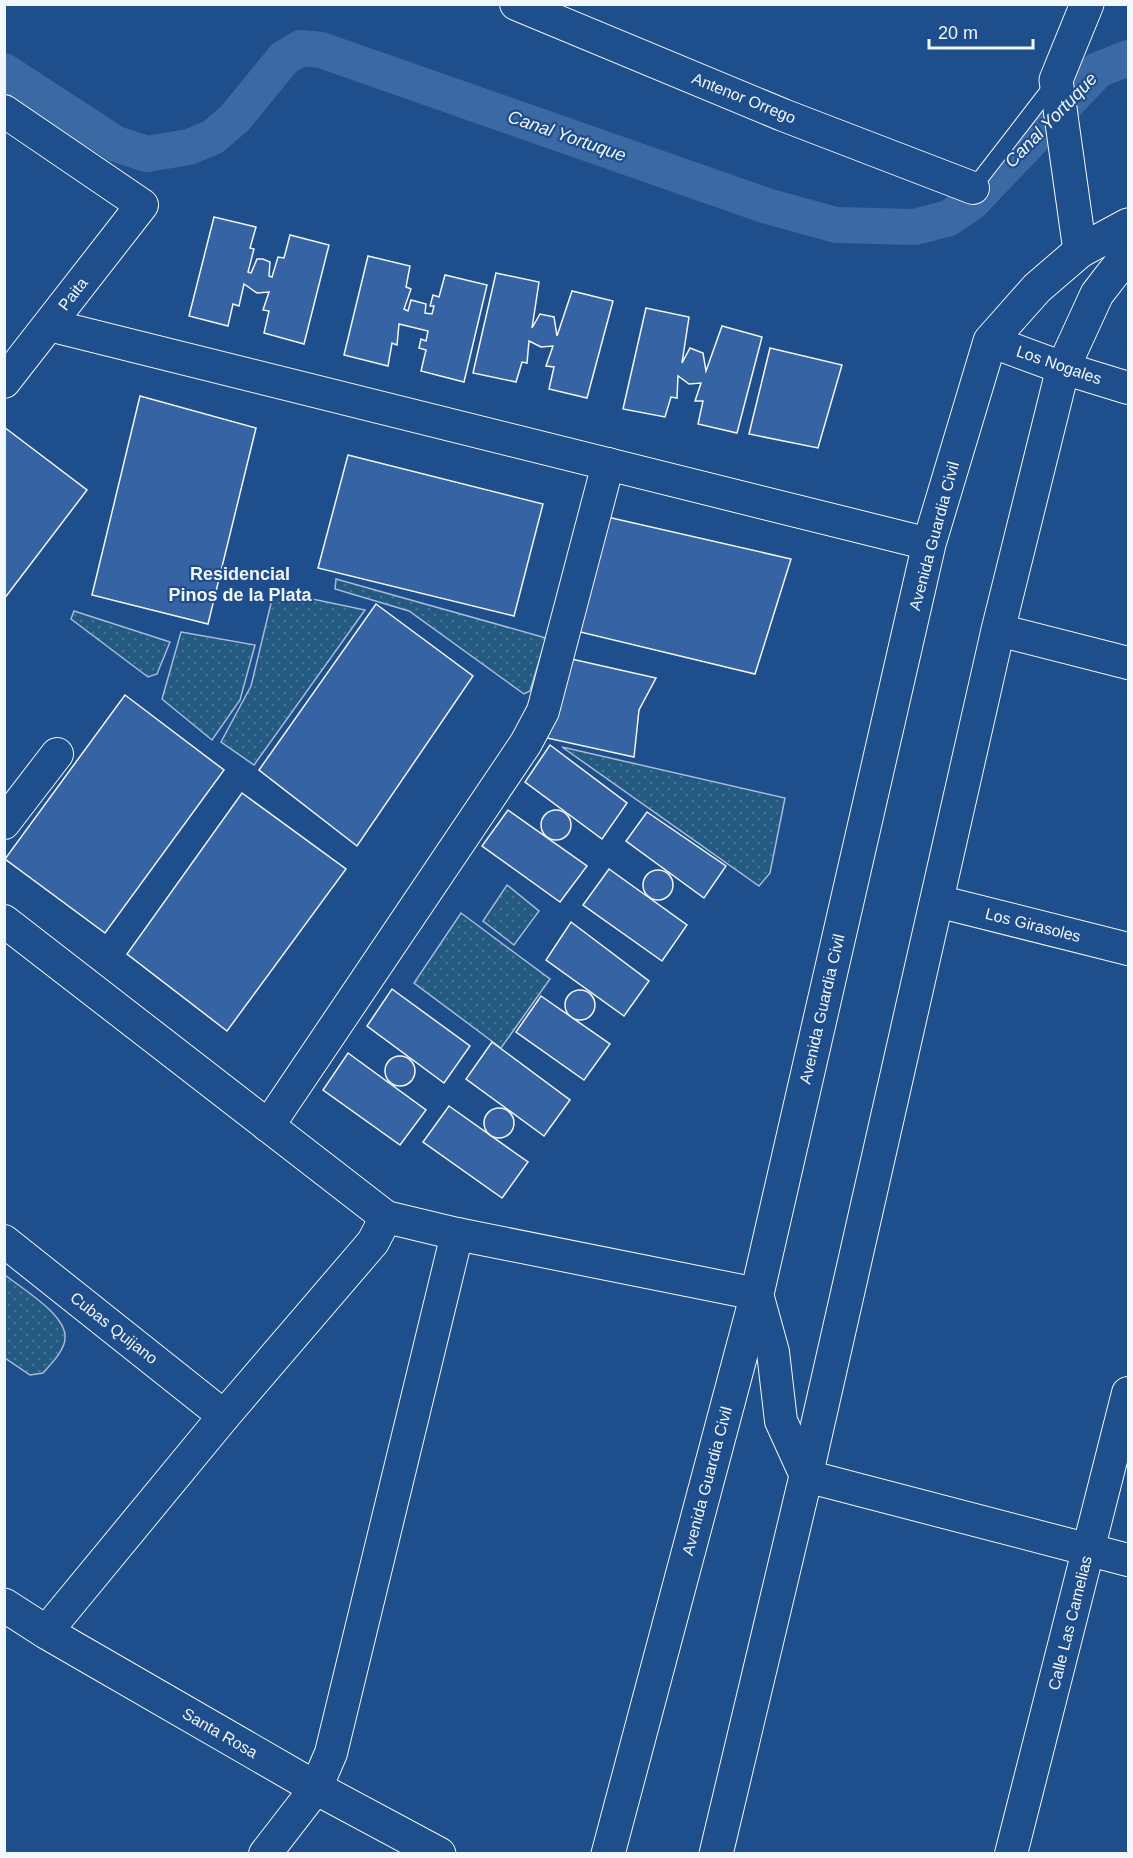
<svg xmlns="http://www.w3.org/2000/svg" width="1133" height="1858" font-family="Helvetica,sans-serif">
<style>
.grass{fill:url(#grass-dots);stroke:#a8bbd7;stroke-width:1.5}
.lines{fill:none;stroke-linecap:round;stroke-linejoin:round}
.canal{stroke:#3b69a3;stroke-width:36}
.building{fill:#3563a3;stroke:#f2f6ff;stroke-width:1.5}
.service-casing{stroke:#f2f6ff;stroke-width:17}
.minor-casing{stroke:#f2f6ff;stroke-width:34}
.tertiary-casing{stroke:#f2f6ff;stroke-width:35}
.secondary-casing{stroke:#f2f6ff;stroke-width:35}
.service{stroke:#1f4e8c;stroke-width:15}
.minor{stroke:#1f4e8c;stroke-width:32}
.tertiary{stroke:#1f4e8c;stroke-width:33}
.secondary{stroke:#1f4e8c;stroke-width:33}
.labels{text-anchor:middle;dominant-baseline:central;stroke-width:4.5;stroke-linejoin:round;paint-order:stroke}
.street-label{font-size:16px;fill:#f2f6ff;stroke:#1f4e8c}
.water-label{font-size:18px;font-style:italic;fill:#f2f6ff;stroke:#1f4e8c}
.neighbourhood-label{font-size:18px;font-weight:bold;fill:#f2f6ff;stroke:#1f4e8c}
</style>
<defs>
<pattern id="grass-dots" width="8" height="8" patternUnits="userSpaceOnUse" patternTransform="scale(1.5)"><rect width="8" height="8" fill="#245a82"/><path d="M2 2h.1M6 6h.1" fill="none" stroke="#447295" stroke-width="1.8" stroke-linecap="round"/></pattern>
</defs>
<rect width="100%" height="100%" fill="#1f4e8c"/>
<g class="grass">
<path d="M336 579 546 638 530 691 524 694 409 611 335 589Z"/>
<path d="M274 591 365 610 254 765 221 742 251 686Z"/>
<path d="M74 611 170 642 157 674 148 677 71 619Z"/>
<path d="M181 632 255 645 240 700 212 740 162 699Z"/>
<path d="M562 747 785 798 770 873 759 886Z"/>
<path d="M507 885 539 911 514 945 483 921Z"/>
<path d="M461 913 550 979 501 1048 414 983Z"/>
<path d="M5 1275C21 1288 67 1315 65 1338 65 1350 51 1364 43 1373L30 1375 5 1358Z"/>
</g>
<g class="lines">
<path class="canal" d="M4 71 116 144 147 154 189 147 213 137 235 118 284 58 301 48 321 50 767 206 836 225 915 227 949 218 971 203 1098 70 1128 58"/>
</g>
<g class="building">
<path d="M214 217 256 227 250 248 254 249 248 272 251 273 257 259H263L270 262 269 276 272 277 278 257 284 258 290 235 329 245 304 344 264 333 269 311 263 310 269 292 257 293 244 284 239 306 233 304 228 326 189 316Z"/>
<path d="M368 256 410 266 406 287 411 289 404 309 408 311 411 300 426 304 425 313 432 314 434 306H430L433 295 439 297 445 275 487 285 464 382 421 371 426 350 419 348 421 339 426 341 428 331 399 324 397 345 392 343 388 366 344 355Z"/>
<path d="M496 273 539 282 532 328 540 314 554 317 557 336 572 291 613 301 587 398 549 389 554 367 546 366 553 346 541 347 529 341 527 363 522 362 516 382 473 373Z"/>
<path d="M646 308 689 317 682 363 690 348 703 353 706 371 722 326 762 337 737 433 698 424 703 401H695L701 383 689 384 678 376 677 398 671 397 665 417 623 409Z"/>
<path d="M770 348 842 365 818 448 749 434Z"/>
<path d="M140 396 256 428 208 624 92 595Z"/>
<path d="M4 427 87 490 4 599Z"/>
<path d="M348 455 543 504 514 616 318 568Z"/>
<path d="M603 516 791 559 755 674 572 630Z"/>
<path d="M376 604 473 676 357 846 259 770Z"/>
<path d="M567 658 656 678 639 710 634 757 547 738Z"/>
<path d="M125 695 224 770 105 933 5 859Z"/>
<path d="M550 745 627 803 602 839 525 782Z"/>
<path d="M242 793 346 869 227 1031 127 954Z"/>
<circle cx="556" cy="825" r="15"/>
<path d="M508 810 587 866 560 902 482 846Z"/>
<path d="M647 812 726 866 704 898 626 841Z"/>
<path d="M609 869 687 925 662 961 583 905Z"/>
<circle cx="658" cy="885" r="15"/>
<path d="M571 922 649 981 624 1016 546 960Z"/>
<path d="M392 989 470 1046 444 1083 367 1026Z"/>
<circle cx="580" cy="1005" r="15"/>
<path d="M541 996 610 1044 584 1080 516 1032Z"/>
<path d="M492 1042 570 1100 544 1136 466 1079Z"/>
<path d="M348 1053 426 1110 400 1145 323 1090Z"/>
<circle cx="400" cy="1071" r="15"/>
<path d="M449 1106 528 1162 502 1198 423 1142Z"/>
<circle cx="499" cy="1123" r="15"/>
</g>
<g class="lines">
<defs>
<path id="service" d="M973 188 1054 83"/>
<g id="minor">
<path d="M516 4 783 115 973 188"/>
<path d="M4 111 142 205 4 382"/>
<path d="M49 325 929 544"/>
<path d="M990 341 1063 368 1128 388"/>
<path d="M998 630 1128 663"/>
<path d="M4 823 57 754"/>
<path d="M937 901 1128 949"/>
<path d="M4 921 386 1217 457 1234 757 1294 773 1352 781 1421 806 1476 1128 1560"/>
<path d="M268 1126 526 743 543 711 608 464"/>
<path d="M4 1241 224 1416"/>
<path d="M46 1632 224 1416 373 1242 386 1217"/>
<path d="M265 1854 316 1788 331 1753 457 1234"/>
<path d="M1011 1854 1128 1393"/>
</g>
<g id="tertiary">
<path d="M1080 251 1056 80 1087 4"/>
<path d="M4 1605 46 1632 316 1788 439 1854"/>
</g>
<g id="secondary">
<path d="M608 1854 757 1294 929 544 990 341 1037 288 1080 251 1128 225"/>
<path d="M716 1854 806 1476 998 630 1063 368 1097 294 1128 254"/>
</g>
</defs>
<use href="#service" class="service-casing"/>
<use href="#minor" class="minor-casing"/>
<use href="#tertiary" class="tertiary-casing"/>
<use href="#secondary" class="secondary-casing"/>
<use href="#service" class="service"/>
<use href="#minor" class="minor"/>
<use href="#tertiary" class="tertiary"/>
<use href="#secondary" class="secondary"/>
</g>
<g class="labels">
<g class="street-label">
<text transform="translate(744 98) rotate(22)">Antenor Orrego</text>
<text transform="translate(73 294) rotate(-52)">Paita</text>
<text transform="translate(1059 365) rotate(19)">Los Nogales</text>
<text transform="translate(934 536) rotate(-75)">Avenida Guardia Civil</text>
<text transform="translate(1033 925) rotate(14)">Los Girasoles</text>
<text transform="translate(822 1009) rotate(-77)">Avenida Guardia Civil</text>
<text transform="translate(114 1328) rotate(38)">Cubas Quijano</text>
<text transform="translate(707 1481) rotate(-75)">Avenida Guardia Civil</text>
<text transform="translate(1070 1623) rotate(-76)">Calle Las Camelias</text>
<text transform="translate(220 1733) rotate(30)">Santa Rosa</text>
</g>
<g class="water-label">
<text transform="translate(1051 120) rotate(-46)">Canal Yortuque</text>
<text transform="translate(567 136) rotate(19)">Canal Yortuque</text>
</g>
<g class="neighbourhood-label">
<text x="240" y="574">Residencial<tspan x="240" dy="21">Pinos de la Plata</tspan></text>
</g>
</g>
<rect width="1133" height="1858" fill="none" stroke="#f2f6ff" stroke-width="12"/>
<path d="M929 39v9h104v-9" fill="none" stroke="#f2f6ff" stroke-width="3"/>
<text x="938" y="39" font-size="18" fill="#f2f6ff" stroke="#1f4e8c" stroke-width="4.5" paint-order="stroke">20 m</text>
</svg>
